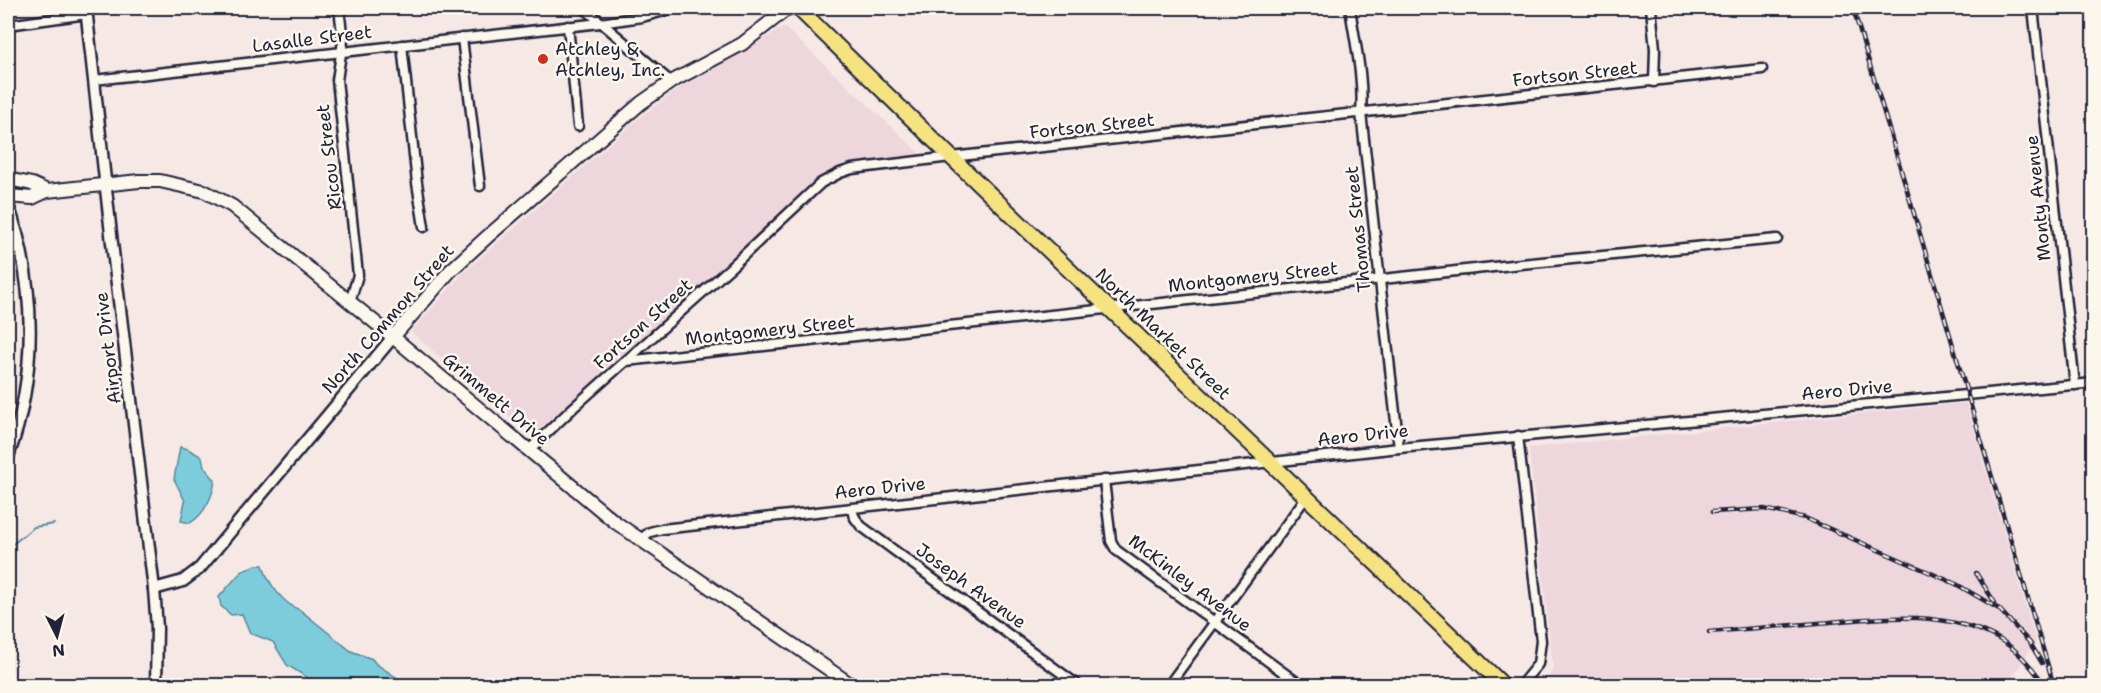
<svg xmlns="http://www.w3.org/2000/svg" width="2101" height="693" font-family="'Shantell Sans',sans-serif">
<style>
.built{fill:#eed6dd}
.water{fill:#7dccdb;stroke:#59889b;stroke-width:1.5}
.lines{fill:none;stroke-linecap:round;stroke-linejoin:round}
.stream{stroke:#59889b;stroke-width:2}
.minor-casing{stroke:#22223b;stroke-width:13}
.tertiary-casing{stroke:#22223b;stroke-width:15}
.secondary-casing{stroke:#22223b;stroke-width:16}
.primary-casing{stroke:#22223b;stroke-width:18}
.minor{stroke:#fbf7ec;stroke-width:8}
.tertiary{stroke:#fbf7ec;stroke-width:10}
.secondary{stroke:#fbf7ec;stroke-width:12}
.primary{stroke:#f5e382;stroke-width:14}
.rail-casing{stroke:#22223b;stroke-width:4.5}
.rail{stroke:#fbf7ec;stroke-width:2;stroke-dasharray:7;stroke-linecap:butt}
.poi-dot{fill:#c8321e;stroke:#fbf7ec;stroke-width:2}
.labels{text-anchor:middle;dominant-baseline:central;stroke-width:5;stroke-linejoin:round;paint-order:stroke}
.street-label{font-size:18px;fill:#22223b;stroke:#fbf7ec}
.poi-label{font-size:18px;fill:#22223b;stroke:#fbf7ec;text-anchor:start}
</style>
<rect width="100%" height="100%" fill="#f5e8e5"/>
<filter id="ink" filterUnits="userSpaceOnUse"><feTurbulence type="fractalNoise" baseFrequency=".0167" numOctaves="2"/><feDisplacementMap in="SourceGraphic" scale="12" xChannelSelector="R" yChannelSelector="G"/><feConvolveMatrix kernelMatrix="1 2 1 2 8 2 1 2 1" color-interpolation-filters="sRGB"/></filter>
<g filter="url(#ink)">
<g class="built">
<path d="M784 27 924 157 847 168 817 180 770 226 532 436 411 332 463 273 644 114 681 87Z"/>
<path d="M1966 403 2036 641 2012 677 1884 682V686L1546 685 1553 668 1529 448Z"/>
</g>
<g class="water">
<path d="M180 447 188 449 202 457 204 467 215 480C213 496 205 514 190 523L181 521 185 501 174 479Z"/>
<path d="M256 565H263C267 582 283 604 300 610L351 651 372 659 376 664 408 685H319L287 665 273 642 250 633 242 614 231 615 221 606 219 597 241 572Z"/>
</g>
<g class="lines">
<path class="stream" d="M8 548 34 527 54 524"/>
<defs>
<g id="minor">
<path d="M339 8 343 41 337 80 358 275 350 302"/>
<path d="M584 8 671 82"/>
<path d="M1350 8C1355 43 1364 78 1361 113L1399 448"/>
<path d="M1651 8 1655 49 1654 82"/>
<path d="M2033 8 2075 385"/>
<path d="M8 25 87 14"/>
<path d="M568 26 578 126"/>
<path d="M462 38 480 186"/>
<path d="M402 45 417 183 424 227"/>
<path d="M94 80 600 23 642 17 675 8"/>
<path d="M626 361 1521 264 1777 239"/>
<path d="M1518 436 1541 641 1538 664 1520 686"/>
<path d="M529 450 574 407 730 268 821 183 840 173 852 169 951 157 1762 69"/>
<path d="M1104 480 1111 541 1116 550 1302 686"/>
<path d="M851 508 855 518 861 526 1079 686"/>
<path d="M639 540 650 532 662 529 1399 448 2094 383"/>
<path d="M1168 686 1307 496"/>
</g>
<g id="tertiary">
<path d="M86 8 112 243 154 589 157 628 156 686"/>
<path d="M8 205C37 286 37 376 8 457"/>
<path d="M154 589 183 581 200 568 393 337"/>
</g>
<g id="secondary">
<path d="M8 179 32 184 47 191"/>
<path d="M8 196 32 198 47 191 139 181H160L204 191 232 206 393 337 615 522 853 686"/>
<path d="M393 337 450 271 487 237 641 103 671 82 742 44 788 8"/>
</g>
<path id="primary" d="M798 8 951 157 1504 686"/>
</defs>
<use href="#minor" class="minor-casing"/>
<use href="#tertiary" class="tertiary-casing"/>
<use href="#secondary" class="secondary-casing"/>
<use href="#primary" class="primary-casing"/>
<use href="#minor" class="minor"/>
<use href="#tertiary" class="tertiary"/>
<use href="#secondary" class="secondary"/>
<use href="#primary" class="primary"/>
<defs>
<g id="rail">
<path d="M1853 8 2054 686"/>
<path d="M1712 512 1764 509 1805 518 1956 584 1999 609 2030 643 2042 663"/>
<path d="M1976 573 1995 603"/>
<path d="M1709 632C1745 629 1782 626 1818 623 1877 618 1943 609 1997 638 2018 649 2032 668 2046 686"/>
</g>
</defs>
<use href="#rail" class="rail-casing"/>
<use href="#rail" class="rail"/>
</g>
</g>
<circle class="poi-dot" cx="543" cy="59" r="6"/>
<g class="labels">
<g class="street-label">
<text transform="translate(312 39) rotate(-7)">Lasalle Street</text>
<text transform="translate(1575 74) rotate(-6)">Fortson Street</text>
<text transform="translate(1092 126) rotate(-6)">Fortson Street</text>
<text transform="translate(329 157) rotate(-97)">Ricou Street</text>
<text transform="translate(2038 198) rotate(-96)">Monty Avenue</text>
<text transform="translate(1358 229) rotate(-96)">Thomas Street</text>
<text transform="translate(1253 277) rotate(-6)">Montgomery Street</text>
<text transform="translate(388 319) rotate(-49)">North Common Street</text>
<text transform="translate(643 324) rotate(-42)">Fortson Street</text>
<text transform="translate(770 330) rotate(-6)">Montgomery Street</text>
<text transform="translate(1163 334) rotate(44)">North Market Street</text>
<text transform="translate(108 348) rotate(-97)">Airport Drive</text>
<text transform="translate(1847 390) rotate(-5)">Aero Drive</text>
<text transform="translate(496 399) rotate(40)">Grimmett Drive</text>
<text transform="translate(1363 435) rotate(-6)">Aero Drive</text>
<text transform="translate(880 488) rotate(-6)">Aero Drive</text>
<text transform="translate(1190 583) rotate(37)">McKinley Avenue</text>
<text transform="translate(971 586) rotate(36)">Joseph Avenue</text>
</g>
<g class="poi-label">
<text x="555" y="49">Atchley &amp;<tspan x="555" dy="21">Atchley, Inc.</tspan></text>
</g>
</g>
<rect width="2101" height="693" fill="none" stroke="#fbf7ec" stroke-width="30"/>
<rect x="15" y="15" width="2071" height="663" fill="none" stroke="#22223b" stroke-width="2" filter="url(#ink)"/>
<g transform="translate(57 636) rotate(174)" stroke="#fbf7ec" stroke-width="4.5" paint-order="stroke">
<path d="M0-4.5L10 22L0 15L-10 22Z" fill="#22223b"/>
<text y="-9" font-size="16" font-weight="bold" text-anchor="middle" fill="#22223b">N</text>
</g>
</svg>
